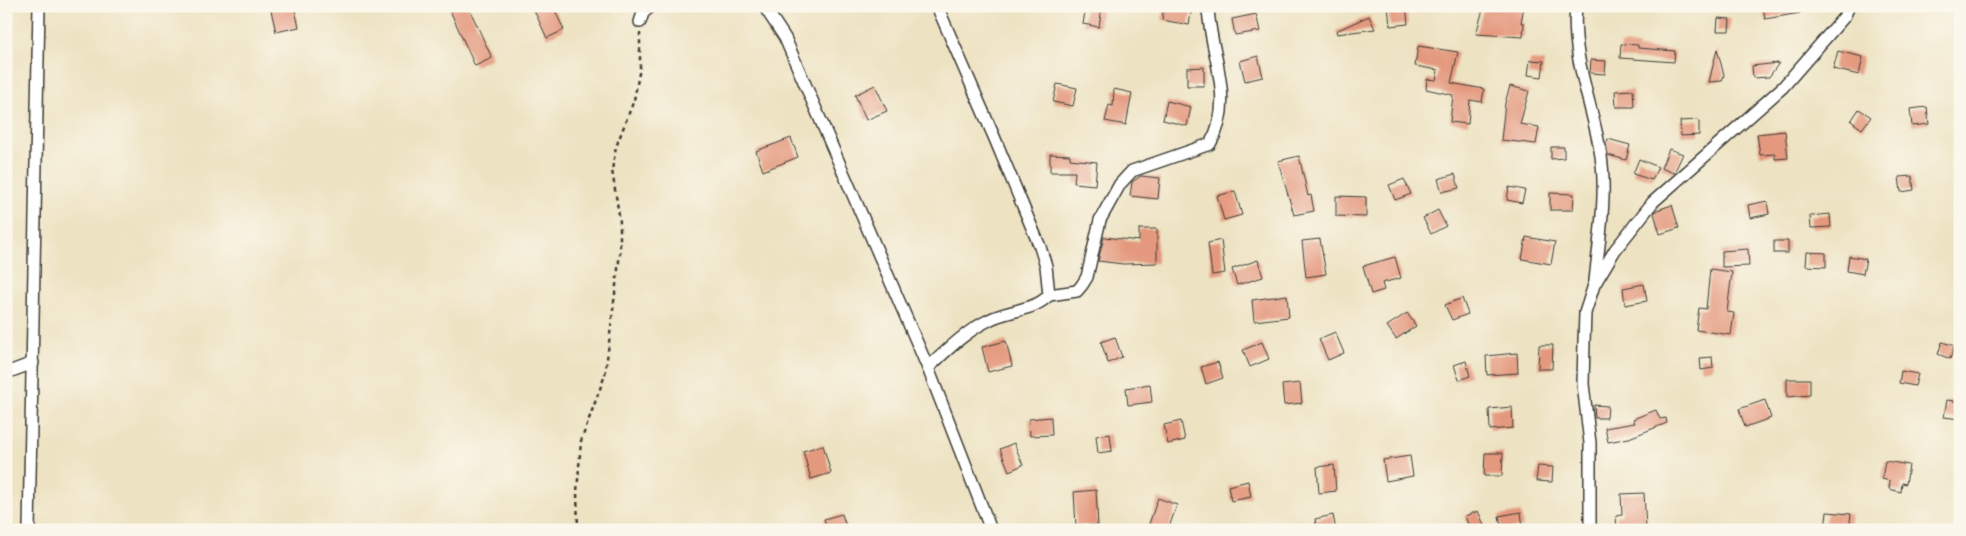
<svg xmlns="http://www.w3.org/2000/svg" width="1966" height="536" font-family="'Playpen Sans',sans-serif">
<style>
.building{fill:#e4997e}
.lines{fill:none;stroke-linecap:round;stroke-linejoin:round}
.street-casing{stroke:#3b3a35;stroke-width:14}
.path{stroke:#3b3a35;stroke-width:2.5;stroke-dasharray:4 4;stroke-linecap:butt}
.street{stroke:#fff;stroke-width:11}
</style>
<rect width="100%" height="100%" fill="#fbf7ec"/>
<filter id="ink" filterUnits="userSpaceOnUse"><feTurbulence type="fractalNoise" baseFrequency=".02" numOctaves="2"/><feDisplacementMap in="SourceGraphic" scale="10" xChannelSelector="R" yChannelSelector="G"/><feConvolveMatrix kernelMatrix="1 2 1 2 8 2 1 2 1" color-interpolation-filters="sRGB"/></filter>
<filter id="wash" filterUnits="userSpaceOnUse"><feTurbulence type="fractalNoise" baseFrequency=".0096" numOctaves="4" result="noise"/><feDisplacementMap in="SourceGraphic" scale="20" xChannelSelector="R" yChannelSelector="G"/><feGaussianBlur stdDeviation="1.12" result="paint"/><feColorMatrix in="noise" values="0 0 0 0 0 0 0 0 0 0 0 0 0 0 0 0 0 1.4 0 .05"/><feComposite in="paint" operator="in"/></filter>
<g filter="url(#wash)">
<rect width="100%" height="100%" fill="#ede2c1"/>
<g id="blocks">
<g class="building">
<path d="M270 6H294L299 27 276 32Z"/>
<path d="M448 6H468L492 58 475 66Z"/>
<path d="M532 6H553L564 30 547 38Z"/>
<path d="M1086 6H1102L1099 27 1083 24Z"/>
<path d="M1164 6H1192L1189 25 1162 20Z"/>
<path d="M1388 6H1406L1408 24 1390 26Z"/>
<path d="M1484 6H1524L1521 23H1524L1523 37 1476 34Z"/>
<path d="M1763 6H1800V13L1765 19Z"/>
<path d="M1256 14 1260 31 1235 35 1232 19Z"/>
<path d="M1369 16 1375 29 1337 34 1336 31Z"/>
<path d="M1718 18 1730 19 1729 31H1717Z"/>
<path d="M1621 44 1638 45V48L1675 51 1674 62 1620 58Z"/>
<path d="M1418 46 1458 52 1451 83 1484 89 1482 102 1470 100 1468 124 1450 122 1453 95 1426 89 1427 79 1436 80 1438 70 1415 66Z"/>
<path d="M1717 49 1724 75 1722 81 1709 82Z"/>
<path d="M1838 51 1863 57 1859 75 1833 69Z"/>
<path d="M1258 56 1263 77 1245 81 1240 61Z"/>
<path d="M1530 60 1544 61 1542 77 1528 75Z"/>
<path d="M1591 60 1606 61 1605 74 1590 73Z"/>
<path d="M1779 63 1769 77 1753 78 1752 66Z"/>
<path d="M1204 67V86H1187V68Z"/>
<path d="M1057 84 1077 88 1073 106 1053 102Z"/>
<path d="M875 85 887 111 866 120 855 95Z"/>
<path d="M1510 86 1529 91 1520 124 1539 127 1536 144 1501 140 1505 103Z"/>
<path d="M1114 89 1132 93 1126 125 1105 121 1109 105 1113 106Z"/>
<path d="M1633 90 1634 107H1616L1615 91Z"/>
<path d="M1167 101 1191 107 1187 126 1163 120Z"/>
<path d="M1927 107 1929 124 1912 126 1910 109Z"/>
<path d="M1859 109 1871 117 1862 129 1851 121Z"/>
<path d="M1699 120V135L1681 136 1680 121Z"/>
<path d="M1785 131 1788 158 1775 159V154L1760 155 1757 134Z"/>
<path d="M791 138 798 157 763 171 756 151Z"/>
<path d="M1608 139 1630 145 1626 160 1608 155 1606 144Z"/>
<path d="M1551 147H1564V158L1551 159Z"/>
<path d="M1669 149 1683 154 1674 173 1661 168Z"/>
<path d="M1050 154 1070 155V159L1097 162 1095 185 1074 183 1075 172H1050Z"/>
<path d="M1299 156 1308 196 1311 195 1314 211 1294 215 1278 161Z"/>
<path d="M1639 159 1658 167 1652 180 1633 174Z"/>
<path d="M1455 174 1459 188 1442 192 1438 179Z"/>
<path d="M1141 176 1160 178 1158 199 1130 196 1132 182Z"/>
<path d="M1912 176 1914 190 1901 192 1899 177Z"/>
<path d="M1404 179 1411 194 1395 200 1389 185Z"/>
<path d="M1509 187 1525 190 1522 203 1507 200Z"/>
<path d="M1235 191 1242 215 1224 220 1217 196Z"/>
<path d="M1550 193 1574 194 1573 210H1550Z"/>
<path d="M1336 196 1366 197V217L1336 216Z"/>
<path d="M1767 201 1769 214 1750 218 1748 205Z"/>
<path d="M1672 205 1679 228 1660 234 1654 213 1657 210Z"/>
<path d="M1438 210 1446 226 1431 234 1423 218Z"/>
<path d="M1830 214 1831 227 1811 228 1810 216Z"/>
<path d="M1139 229H1157V263L1123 264 1098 261 1104 237 1139 241Z"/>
<path d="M1526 237 1555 242 1551 264 1522 259Z"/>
<path d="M1320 239 1326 274 1306 277 1302 241Z"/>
<path d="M1221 240 1225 273 1212 275 1208 243Z"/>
<rect x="1774" y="241" width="14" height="12"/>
<path d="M1748 249 1749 266 1722 267V251Z"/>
<path d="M1807 252 1826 253V267L1806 266Z"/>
<path d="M1849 256 1866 259 1863 274 1847 271Z"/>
<path d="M1395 257 1401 278 1382 283 1384 290 1371 294 1363 266Z"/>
<path d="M1258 260 1263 277 1237 285 1232 269Z"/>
<path d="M1710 269 1732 272 1727 312 1734 313 1731 335 1696 330 1699 308 1706 309Z"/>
<path d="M1644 284 1647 301 1625 305 1623 288Z"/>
<path d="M1287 295 1289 317 1254 321 1252 300Z"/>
<path d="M1462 298 1468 314 1452 320 1445 305Z"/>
<path d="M1407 313 1416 326 1396 339 1387 326Z"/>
<path d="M1335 332 1344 353 1328 360 1319 339Z"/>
<path d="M1115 337 1122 357 1108 363 1101 342Z"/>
<path d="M1006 341 1012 366 988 372 982 347Z"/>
<path d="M1262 342 1269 359 1250 367 1243 350Z"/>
<path d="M1942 342 1955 346 1950 359 1938 354Z"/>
<path d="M1539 345H1553L1552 369H1538Z"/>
<path d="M1517 353 1518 373 1487 375 1486 356Z"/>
<path d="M1712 357 1713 368 1701 370 1700 358Z"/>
<path d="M1466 361 1470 376 1459 380 1454 365Z"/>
<path d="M1218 362 1223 378 1206 384 1201 367Z"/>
<path d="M1901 371 1918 374 1915 386 1899 383Z"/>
<path d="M1787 379H1810V395L1787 397Z"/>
<path d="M1300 383 1302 403 1284 405 1282 385Z"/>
<path d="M1150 384 1152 402 1128 405 1126 388Z"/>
<path d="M1765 400 1771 418 1745 427 1739 409Z"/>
<path d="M1947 400 1960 402V419L1944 417Z"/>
<path d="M1594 405 1608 406 1607 418H1595Z"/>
<path d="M1512 407 1513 428 1490 430 1489 409Z"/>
<path d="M1656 410 1660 419 1666 418 1667 423 1629 438 1608 442 1605 428 1635 423 1633 419Z"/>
<path d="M1051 417 1052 435 1030 436 1029 419Z"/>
<path d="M1181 421 1185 440 1168 444 1164 425Z"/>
<path d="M1110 434 1112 451 1098 453 1096 436Z"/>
<path d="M1014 443 1023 465 1009 471 1000 449Z"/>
<path d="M823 445 831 473 811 479 803 451Z"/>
<path d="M1485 453H1503L1502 476H1484Z"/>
<path d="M1410 456 1413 476 1386 481 1383 460Z"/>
<path d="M1885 461 1909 465 1906 484 1902 483 1901 492 1889 489 1890 481 1882 479Z"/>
<path d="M1334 465 1336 491 1319 493 1317 467Z"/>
<path d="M1538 466 1553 467 1552 482 1536 481Z"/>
<path d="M1248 481 1251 497 1231 501 1228 486Z"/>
<path d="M1096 490 1098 525 1076 526 1074 492Z"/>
<path d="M1644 493 1646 528 1617 529 1616 516 1622 515 1621 494Z"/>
<path d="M1158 498 1177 505 1168 530H1147Z"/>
<path d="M1478 511 1484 525 1470 530 1465 516Z"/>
<path d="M1521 512 1523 527 1502 530 1499 516Z"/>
<path d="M1827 512 1851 514 1849 530H1825Z"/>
<path d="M842 514 847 530H827L824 519Z"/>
<path d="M1333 515 1336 530H1317L1315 519Z"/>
</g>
</g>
</g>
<g filter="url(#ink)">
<use href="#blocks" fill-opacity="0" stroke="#3b3a35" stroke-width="1"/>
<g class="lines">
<defs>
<g id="street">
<path d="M764 6 785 38 928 368 991 530"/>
<path d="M1576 6C1571 58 1593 105 1601 156 1607 197 1599 240 1595 281"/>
<path d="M640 22 643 13 651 6"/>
<path d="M1049 295 1077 291 1082 285 1087 277 1100 220 1120 184 1132 171 1210 144C1237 99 1209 53 1208 6"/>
<path d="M928 368C946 351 966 331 989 320 1007 310 1035 311 1049 295L1046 266 1040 247 995 139 937 6"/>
<path d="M6 373 33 363"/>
<path d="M29 530 39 6"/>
<path d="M1590 530V443L1583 384 1584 342 1585 313 1594 285 1615 250 1653 202 1783 87 1844 17 1849 6"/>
</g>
</defs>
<use href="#street" class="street-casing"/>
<path class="path" d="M578 530 577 492 581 441 605 375 620 253V222L612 170 616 147 634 100 640 68V33"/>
<use href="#street" class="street"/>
</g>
</g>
<rect width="1966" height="536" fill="none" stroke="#fbf7ec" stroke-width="25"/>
</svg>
